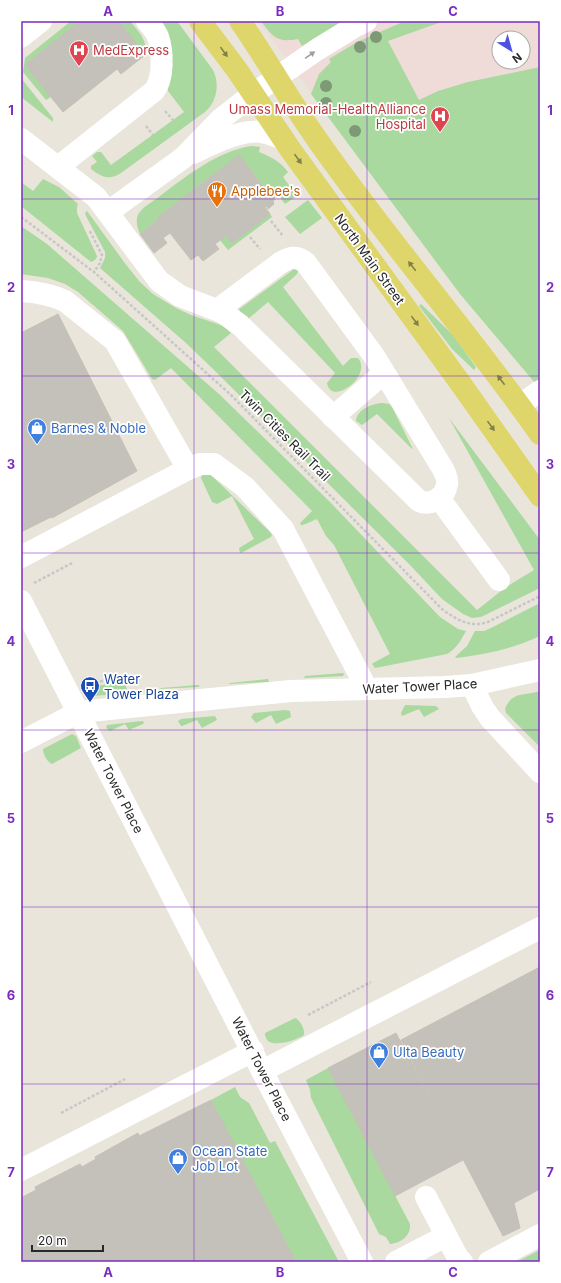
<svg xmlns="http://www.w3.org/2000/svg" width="561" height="1283" font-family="Inter,sans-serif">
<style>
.medical{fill:#efdcd9;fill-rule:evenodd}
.green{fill:#a9d99e}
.building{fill:#c4c1bb;stroke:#c3c1b5}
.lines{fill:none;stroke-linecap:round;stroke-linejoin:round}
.path{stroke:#c7c7c7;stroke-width:2.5;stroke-dasharray:3 2;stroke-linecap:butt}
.minor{stroke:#fff;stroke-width:22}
.major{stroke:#ded66a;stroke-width:22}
.tree{fill:#7d9975}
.oneway{fill:#837f49}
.oneway2{fill:#9e9e9e}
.grid{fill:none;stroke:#7b2cbf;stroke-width:1;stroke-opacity:0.55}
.labels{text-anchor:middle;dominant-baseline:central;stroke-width:3.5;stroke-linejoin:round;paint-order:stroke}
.health-label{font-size:13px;fill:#be3a42;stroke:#fff;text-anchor:start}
.food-label{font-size:13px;fill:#c56008;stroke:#fff;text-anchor:start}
.street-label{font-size:13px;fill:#282828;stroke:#fff}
.shop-label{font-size:13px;fill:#366cbe;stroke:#fff;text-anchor:start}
.transit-label{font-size:13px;fill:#164399;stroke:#fff;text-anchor:start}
.neatline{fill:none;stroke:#7b2cbf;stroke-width:1.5}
.grid-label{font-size:13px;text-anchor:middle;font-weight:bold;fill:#7b2cbf}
</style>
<rect width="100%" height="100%" fill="#e9e5db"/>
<path class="medical" d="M258 21H540V172L440 267ZM499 38H523V62H499Z"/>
<g class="green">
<path d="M71 21H80L25 65 51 97 46 100 23 72 25 58Z"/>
<path d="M119 21H130C139 32 148 40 145 55Z"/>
<path d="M160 21H177L213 70C220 84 217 102 205 112L121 173C109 181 102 177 91 169V166L97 162 92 156 97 152H101L111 165 184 112 168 91Z"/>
<path d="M261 21H343L302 46 298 39C277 43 273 37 261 21Z"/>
<path d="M405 21H444L388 41 419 100 438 91 468 82 540 67V378L535 383 460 294 311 94 319 74 331 62 329 59 357 42Z"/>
<path d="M21 78 53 118V122L21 97Z"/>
<path d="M251 146 260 147 259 152C271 157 280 161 288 172L283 177 297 196 285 204 274 189 268 193 239 155 158 217 159 219 140 234C137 227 135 220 139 213 144 206 154 201 160 196 188 175 216 152 251 146Z"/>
<path d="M43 179 59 187 78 204 77 207V213L97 256C97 259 94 261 91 262L21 206V182L33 191Z"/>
<path d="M308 200 322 218 300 234 285 217Z"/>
<path d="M87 211 127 266 140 282 153 294 176 308 191 315 224 326 231 333 214 347 477 610 506 587 534 570 449 418 540 540V588L481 617 472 618 463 614 442 599 409 564 212 368 186 343 100 268 105 258V252L86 216 85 213Z"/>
<path d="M270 214 272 217 228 250 220 240 226 236 232 243Z"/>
<path d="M21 226 47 244 219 394 330 502 440 617 458 629 466 631C461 640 457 648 447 654L375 668 372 664 373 663 390 654 334 545 326 536 317 519 303 525H301L300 523 312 511 171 368 155 380 152 379 123 331 78 292 65 284 48 278 21 274Z"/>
<path d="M294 269 298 271 297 274 283 287 343 366 351 358H358C373 376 331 407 327 383L335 373 268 302 248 319 240 312 239 309 242 307Z"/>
<path d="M421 304 453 335 476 367 474 370 452 349 419 306Z"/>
<path d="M382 403 389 404 392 407 413 449 411 448 377 414 362 425 356 421C357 409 372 404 382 403Z"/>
<path d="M210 474 270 532 272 535 271 537 241 553H240L239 548 254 539 232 496 217 504 212 502 201 478 202 475Z"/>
<path d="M540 603V636C513 649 486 654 457 658L455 657 467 646 475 631H484L491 628Z"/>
<path d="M343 673 344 674 343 676 304 678 305 676Z"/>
<path d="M268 679 269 682H268L229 684 230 683Z"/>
<path d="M121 682 125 683 127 690 123 694 91 696 86 693 88 689 90 687Z"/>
<path d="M198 685 200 686 198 687 159 689 161 688Z"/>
<path d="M540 691V747L506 713 505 709C512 691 525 696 540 691Z"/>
<path d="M405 705 436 706 439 709 424 717 419 709 402 716 401 713Z"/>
<path d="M285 710 290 711 291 717 276 724 271 715 256 723 251 717 254 713Z"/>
<path d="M215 716 217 720 202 728 197 720 182 726H181L178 721 181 719Z"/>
<path d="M142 721 144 722 143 724 129 730 125 724 110 731 106 728 107 725Z"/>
<path d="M72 734 76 736 81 748 52 764C47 762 43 754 43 749Z"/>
<path d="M295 1018C300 1020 305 1029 304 1035 297 1040 276 1047 268 1041 267 1040 265 1036 265 1035V1033Z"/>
<path d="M328 1068 410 1224C411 1236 401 1243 390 1244L386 1237 379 1234 311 1098 310 1090 306 1080Z"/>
<path d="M235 1087 240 1097 249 1103 270 1143 275 1141 339 1262H296L211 1100Z"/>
<path d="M540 1250V1262H516Z"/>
</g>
<g class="building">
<path d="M80 21H119L145 55 121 74 117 69 63 112 25 65Z"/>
<path d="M239 155 268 193 271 191 275 197 273 202 274 204 268 209 267 206 265 207 270 214 232 243 226 236 215 244 219 249 203 261 198 255 191 260 170 233 163 238 167 243 154 253 140 234 159 219 158 217Z"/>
<path d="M58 314 137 471 52 518 51 517 21 532V333Z"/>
<path d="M540 967V1189L514 1203 520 1228 503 1236 401 1040Z"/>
<path d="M396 1033 463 1160 395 1196 328 1068Z"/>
<path d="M211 1100 296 1262H21V1198L36 1190 35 1187 80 1164 82 1167 96 1159 95 1157 138 1133 139 1136Z"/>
</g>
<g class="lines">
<g class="path">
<path d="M165 111 173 120"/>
<path d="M146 126 153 135"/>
<path d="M21 217 94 272 231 395 442 609C457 620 470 628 488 622L540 596"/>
<path d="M271 221 283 236"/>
<path d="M90 231 102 255 100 263 94 272"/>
<path d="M250 237 260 249"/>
<path d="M34 583 74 562"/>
<path d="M90 683 123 678"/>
<path d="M308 1015 371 982"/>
<path d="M61 1113 125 1079"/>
</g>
<g class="minor">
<path d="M21 37 41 21"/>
<path d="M21 139 96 197 159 281 180 296 222 312 240 325 419 501C431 506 445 498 447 484 448 479 445 473 443 469L374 356 306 263C297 255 290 257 280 263L217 310"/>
<path d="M193 153C212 144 241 129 262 132 269 133 276 136 283 139"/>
<path d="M58 167 154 91C164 79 163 51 158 37 156 31 151 26 147 21"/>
<path d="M108 212 183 158 221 119 253 94 318 49 354 27 366 21"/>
<path d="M21 291C37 292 50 294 65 301L115 341 188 469"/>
<path d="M520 405 540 391"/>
<path d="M333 417 384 373"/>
<path d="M439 498 499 580"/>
<path d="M21 557 188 469 200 464H214L245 487 283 529 367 689"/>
<path d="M21 601 262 1071 362 1262"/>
<path d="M472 685 482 706 490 718 540 772"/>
<path d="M21 742 79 712 291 691 445 687 472 685 540 670"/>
<path d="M262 1071 540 928"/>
<path d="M21 1170 253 1051"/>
<path d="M426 1197 458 1258 462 1262"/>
<path d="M396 1262 446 1236"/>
<path d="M489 1262 540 1235"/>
</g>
<g class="major">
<path d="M200 21 237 70 290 149 461 384 540 496"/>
<path d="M240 21C266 58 288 98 314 135 385 238 468 331 540 434"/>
</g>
</g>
<g class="tree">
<circle cx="376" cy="37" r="6"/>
<circle cx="360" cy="47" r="6"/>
<circle cx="326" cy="86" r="6"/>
<circle cx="326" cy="103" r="6"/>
<circle cx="355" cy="131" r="6"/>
</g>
<defs><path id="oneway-solid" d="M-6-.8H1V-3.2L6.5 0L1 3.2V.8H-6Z"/></defs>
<g class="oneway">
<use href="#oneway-solid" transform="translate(224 52) rotate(54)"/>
<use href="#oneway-solid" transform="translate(298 159) rotate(54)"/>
<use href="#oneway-solid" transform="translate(412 266) rotate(-128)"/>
<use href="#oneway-solid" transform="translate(415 321) rotate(54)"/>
<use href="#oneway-solid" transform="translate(501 380) rotate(-127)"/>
<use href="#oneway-solid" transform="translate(491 426) rotate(54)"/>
</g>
<use class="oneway2" href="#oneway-solid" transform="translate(310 55) rotate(-35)"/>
<path class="grid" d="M194 21V1262M367 21V1262M21 199H540M21 376H540M21 553H540M21 730H540M21 907H540M21 1084H540"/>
<defs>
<symbol id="hospital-pin" viewBox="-11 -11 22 30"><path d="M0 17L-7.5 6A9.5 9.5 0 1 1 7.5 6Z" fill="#e0444e" stroke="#fff"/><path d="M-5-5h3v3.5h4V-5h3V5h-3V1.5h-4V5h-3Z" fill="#fff"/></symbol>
<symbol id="restaurant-pin" viewBox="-11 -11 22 30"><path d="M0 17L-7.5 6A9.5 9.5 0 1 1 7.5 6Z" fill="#e8710a" stroke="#fff"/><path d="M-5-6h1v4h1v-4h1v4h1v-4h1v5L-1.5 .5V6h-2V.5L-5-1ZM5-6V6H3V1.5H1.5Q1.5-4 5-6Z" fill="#fff"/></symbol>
<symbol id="shop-pin" viewBox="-11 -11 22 30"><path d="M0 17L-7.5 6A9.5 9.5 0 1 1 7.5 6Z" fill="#3f7fe0" stroke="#fff"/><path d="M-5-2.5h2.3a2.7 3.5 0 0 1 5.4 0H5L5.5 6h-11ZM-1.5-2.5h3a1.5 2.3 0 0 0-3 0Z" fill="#fff"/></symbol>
<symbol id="bus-pin" viewBox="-11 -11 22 30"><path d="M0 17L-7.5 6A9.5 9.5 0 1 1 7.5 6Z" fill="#1a4fb4" stroke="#fff"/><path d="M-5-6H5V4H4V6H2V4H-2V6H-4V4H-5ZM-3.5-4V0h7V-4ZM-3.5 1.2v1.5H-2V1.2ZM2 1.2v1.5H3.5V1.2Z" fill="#fff"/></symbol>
</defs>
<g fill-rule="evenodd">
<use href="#hospital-pin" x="68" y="39" width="22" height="30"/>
<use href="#hospital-pin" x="429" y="105" width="22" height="30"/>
<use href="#restaurant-pin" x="206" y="180" width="22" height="30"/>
<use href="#shop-pin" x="26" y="417" width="22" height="30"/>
<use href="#bus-pin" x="79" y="675" width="22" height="30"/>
<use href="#shop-pin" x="368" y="1041" width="22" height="30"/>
<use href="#shop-pin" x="167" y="1147" width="22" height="30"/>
</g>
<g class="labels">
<g class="health-label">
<text x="93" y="50">MedExpress</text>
<text x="426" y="109" text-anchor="end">Umass Memorial-HealthAlliance<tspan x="426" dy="15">Hospital</tspan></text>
</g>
<g class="food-label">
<text x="231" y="191">Applebee's</text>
</g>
<g class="street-label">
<text transform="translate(370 259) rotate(54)">North Main Street</text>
<text transform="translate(285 435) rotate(45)">Twin Cities Rail Trail</text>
<text transform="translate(420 686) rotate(-3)">Water Tower Place</text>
<text transform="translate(114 781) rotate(63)">Water Tower Place</text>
<text transform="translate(262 1069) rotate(63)">Water Tower Place</text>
</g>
<g class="shop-label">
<text x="51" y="428">Barnes &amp; Noble</text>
<text x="393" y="1052">Ulta Beauty</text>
<text x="192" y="1151">Ocean State<tspan x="192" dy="15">Job Lot</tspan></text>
</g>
<g class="transit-label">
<text x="104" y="679">Water<tspan x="104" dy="15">Tower Plaza</tspan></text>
</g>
</g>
<rect width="561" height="1283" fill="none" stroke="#ffffff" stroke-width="44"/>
<g transform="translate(511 50) rotate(143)"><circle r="19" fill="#ffffff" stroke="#a9a9a9"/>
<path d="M0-3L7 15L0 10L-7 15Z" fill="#4e52e3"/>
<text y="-6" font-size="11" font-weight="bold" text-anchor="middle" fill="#282828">N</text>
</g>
<path d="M32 1245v6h71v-6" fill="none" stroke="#282828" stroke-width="2"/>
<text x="38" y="1245" font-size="12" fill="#282828" stroke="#ffffff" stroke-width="3" paint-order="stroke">20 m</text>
<rect x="22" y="22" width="517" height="1239" class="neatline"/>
<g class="grid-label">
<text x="108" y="16">A</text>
<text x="280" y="16">B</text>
<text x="453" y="16">C</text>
<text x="11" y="115">1</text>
<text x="550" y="115">1</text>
<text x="11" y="292">2</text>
<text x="550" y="292">2</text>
<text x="11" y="469">3</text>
<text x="550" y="469">3</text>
<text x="11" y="646">4</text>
<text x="550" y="646">4</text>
<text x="11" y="823">5</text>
<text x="550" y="823">5</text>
<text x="11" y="1000">6</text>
<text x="550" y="1000">6</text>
<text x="11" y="1177">7</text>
<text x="550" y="1177">7</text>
<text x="108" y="1277">A</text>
<text x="280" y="1277">B</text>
<text x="453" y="1277">C</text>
</g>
</svg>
